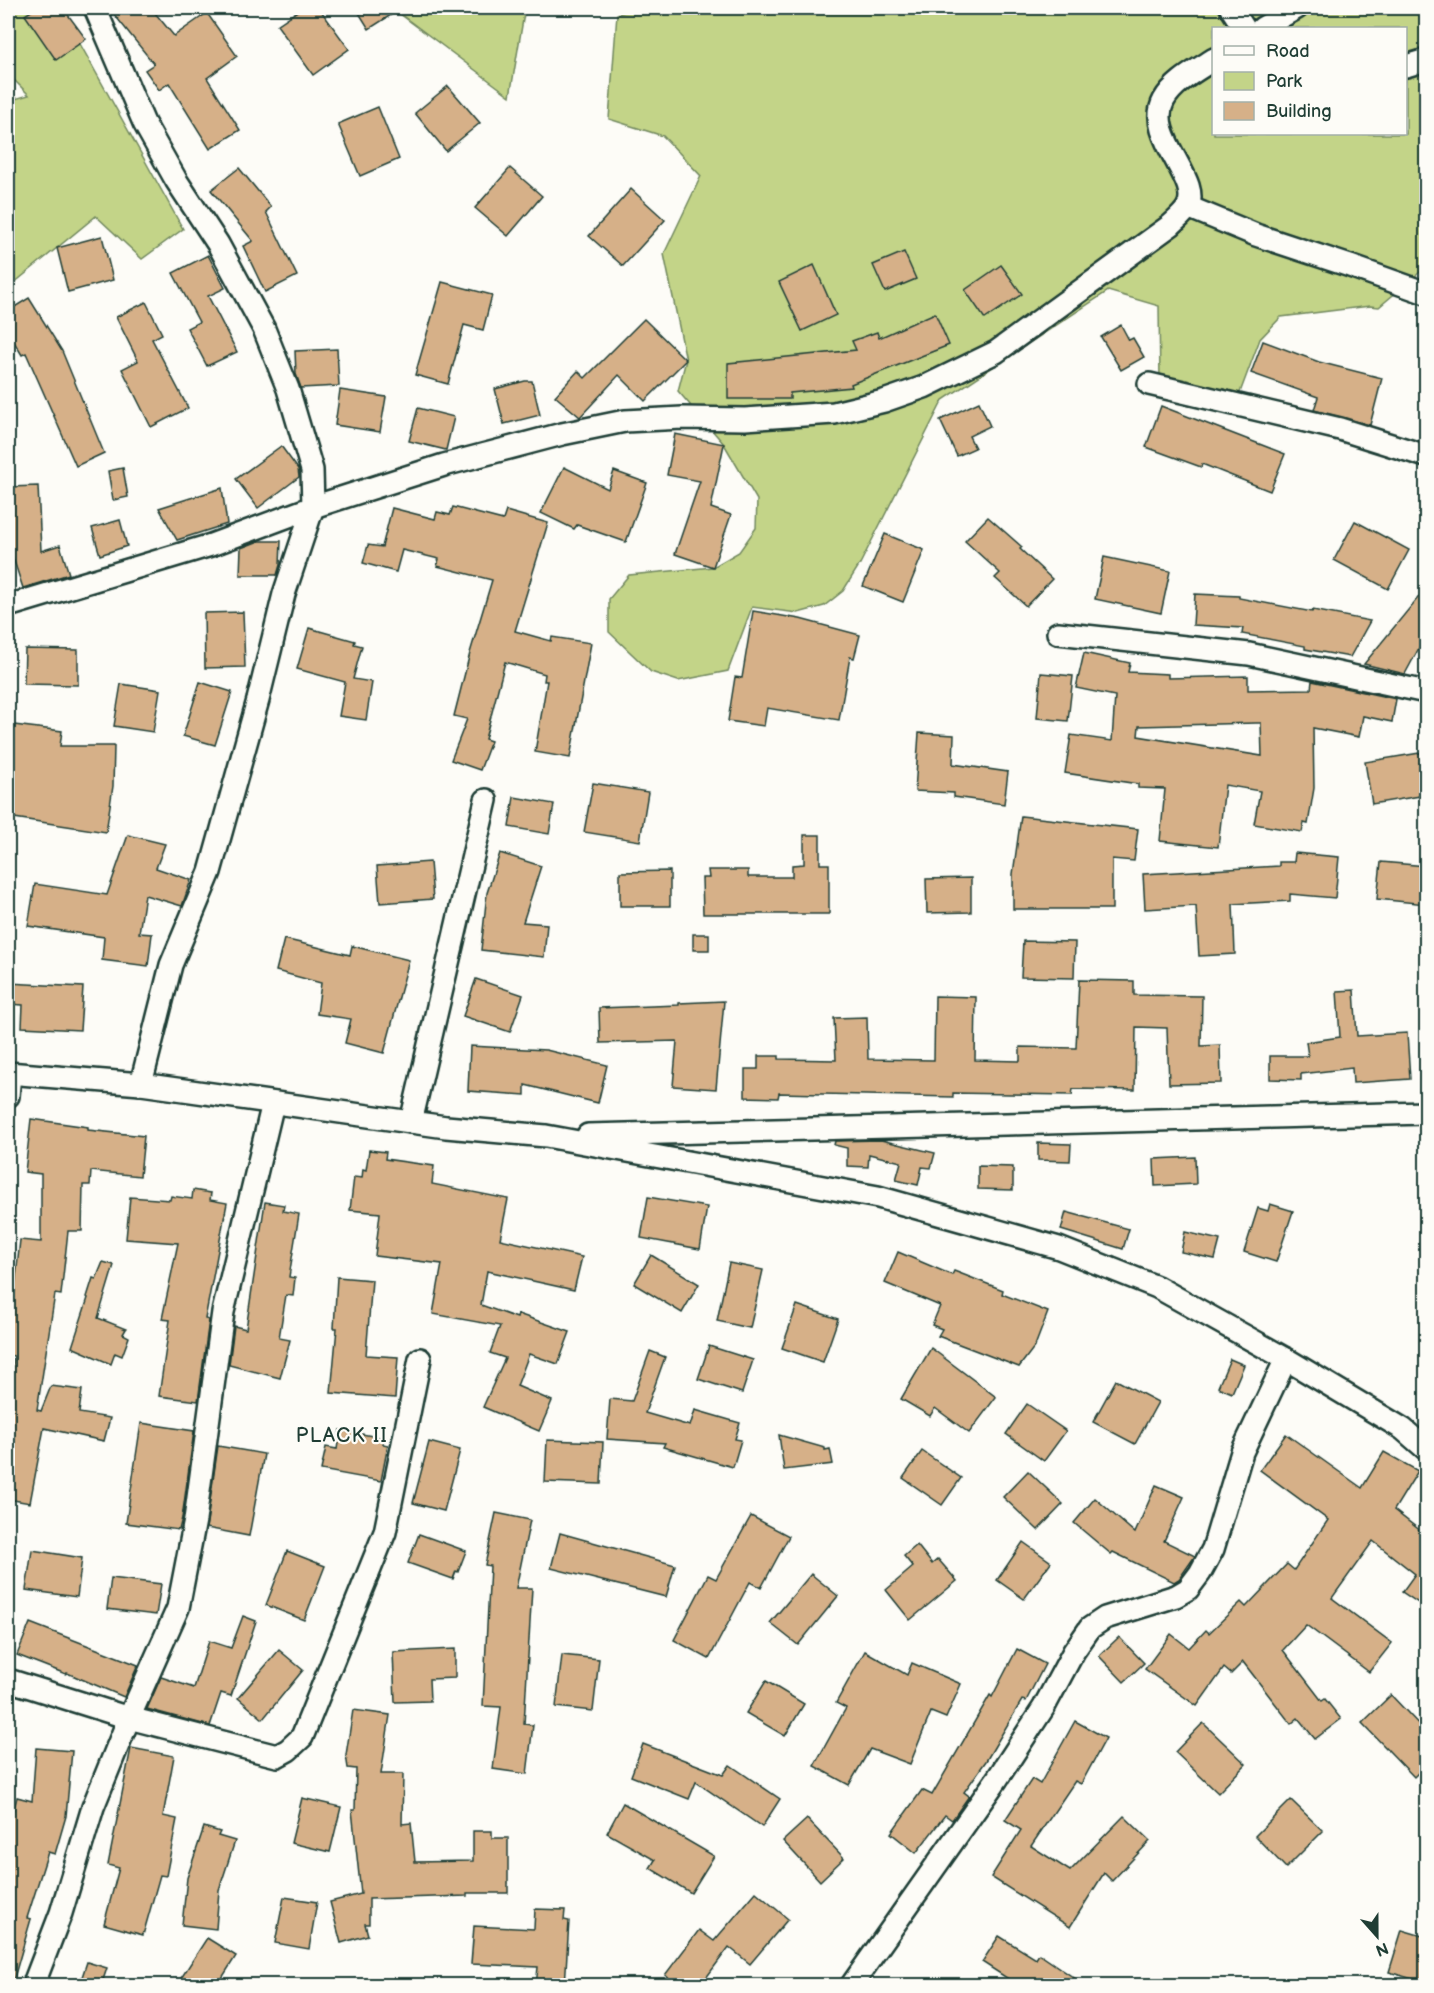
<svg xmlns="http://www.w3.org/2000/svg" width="1434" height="1993" font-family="'Balsamiq Sans',sans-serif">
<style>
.green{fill:#c3d488;stroke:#71885e;stroke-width:1.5;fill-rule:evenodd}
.building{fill:#d6b088;stroke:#1f3d34;stroke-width:1.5;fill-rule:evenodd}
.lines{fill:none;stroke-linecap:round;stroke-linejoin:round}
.minor-casing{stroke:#1f3d34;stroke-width:26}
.minor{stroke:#fdfcf7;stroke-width:21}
.labels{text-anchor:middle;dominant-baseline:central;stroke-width:4.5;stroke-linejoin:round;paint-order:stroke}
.neighbourhood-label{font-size:20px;letter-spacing:1.5px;fill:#1f3d34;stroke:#fdfcf7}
</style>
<rect width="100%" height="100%" fill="#fdfcf7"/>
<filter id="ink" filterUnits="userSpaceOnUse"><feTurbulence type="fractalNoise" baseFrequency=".0167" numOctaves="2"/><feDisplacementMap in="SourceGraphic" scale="12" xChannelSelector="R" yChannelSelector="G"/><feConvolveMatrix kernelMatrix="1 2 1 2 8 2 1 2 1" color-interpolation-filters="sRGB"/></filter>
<g filter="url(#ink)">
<g class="green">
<path d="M8 8H60L183 229 142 259 96 216 8 288V101L29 95 8 74Z"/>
<path d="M392 8H525L510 96Z"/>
<path d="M641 8H1426V267L1379 307 1370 306 1281 317 1260 339 1238 398 1160 382 1159 306 1108 291 943 400 860 564 843 591 824 606 798 613 752 607 728 671 678 681 651 672 609 632V599L629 575 713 567 739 552 756 528 757 500 724 444 678 391 686 360 664 254 701 176 663 136 609 119 617 14ZM1214 28H1406V134H1214Z"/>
</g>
<g class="building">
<path d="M36 8H63L86 39 56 60 25 15Z"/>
<path d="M109 8H151L174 36 207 13 237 56 207 78 240 130 210 149 169 83 159 90 145 70 154 64Z"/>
<path d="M302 8H319L349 49 313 75 277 25Z"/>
<path d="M356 8H402L369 29Z"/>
<path d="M448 86 480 123 446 151 415 113Z"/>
<path d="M378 107 399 159 360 176 338 124Z"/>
<path d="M239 168 271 207 266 212 297 276 265 292 243 246 253 241 211 190Z"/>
<path d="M510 168 542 196 508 236 475 208Z"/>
<path d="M631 189 665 220 623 266 589 236Z"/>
<path d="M102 236 113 280 68 292 57 248Z"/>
<path d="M904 252 916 279 885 292 873 265Z"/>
<path d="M208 255 225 288 208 296 237 352 207 366 187 328 199 322 173 273Z"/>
<path d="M814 265 836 315 802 331 779 282Z"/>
<path d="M1001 265 1022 294 985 319 965 290Z"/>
<path d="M442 282 492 295 483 330 464 325 448 384 415 375Z"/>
<path d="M29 298 62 351 104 453 76 466 26 353 22 355 8 332V311Z"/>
<path d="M146 302 162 334 152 339 188 408 151 427 122 369 138 361 116 317Z"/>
<path d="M935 313 949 345 851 384 852 387 790 393V399H728V363L856 350 852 341 877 332 879 338Z"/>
<path d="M644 319 686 360 645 401 619 375 580 417 555 396 578 371 585 378Z"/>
<path d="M1121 325 1129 340 1133 338 1144 357 1121 370 1101 337Z"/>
<path d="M1263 341 1319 362 1382 378 1370 425 1314 410 1318 397 1251 373Z"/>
<path d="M337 349 339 386 301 388 296 374 295 351Z"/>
<path d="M525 381H532L540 415 504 424 495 389Z"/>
<path d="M340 390 386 397 380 432 335 425Z"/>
<path d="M979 402 990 426 969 436 975 448 957 456 940 420Z"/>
<path d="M1161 406 1285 454 1270 491 1202 464 1201 467 1146 447Z"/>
<path d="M418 408 454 417 446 450 409 441Z"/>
<path d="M675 434 724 444 711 508 731 515 713 567 675 554 700 481 667 475Z"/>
<path d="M281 446 298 469 299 477 258 508 236 479Z"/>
<path d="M564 467 608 489 614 471 647 483 626 542 577 525 574 529 541 513Z"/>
<path d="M123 468 128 497 113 500 108 471Z"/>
<path d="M38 486 41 551 60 545 69 574 23 588 8 543V487Z"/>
<path d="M222 488 227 524 177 540 159 508Z"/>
<path d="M453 507 503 520 506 511 548 523 515 631 551 641 552 637 591 643 570 758 535 752 547 681H544L545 674 505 662 485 739 491 741 480 770 451 760 467 719 454 716 470 653 492 580 437 566 439 559 402 550 396 572 363 563 368 545 382 547 392 508 435 519 437 512 450 515Z"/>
<path d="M988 517 1022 547 1020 549 1052 579 1026 606 995 578 1000 573 965 541Z"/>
<path d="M120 520 127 546 100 555 92 528Z"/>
<path d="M1355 521 1409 550 1388 589 1334 560Z"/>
<path d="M885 534 924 550 903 602 863 586Z"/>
<path d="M259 541H281L280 565 277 575H240L241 548Z"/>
<path d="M1104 557 1170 571 1161 613 1095 599Z"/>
<path d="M1426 588V635L1405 674 1364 664Z"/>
<path d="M1195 594 1239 596V598L1312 612 1313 610 1370 621 1350 657 1305 649V646L1242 634 1243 628 1193 625Z"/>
<path d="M753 611 800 619 860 635 854 658 850 657 839 720 767 708 764 726 728 721 735 677 742 678Z"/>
<path d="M243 612 245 667 205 668 204 613Z"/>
<path d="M309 628 355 641 354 644 362 646 353 679 372 682 366 720 339 716 345 682 297 669Z"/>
<path d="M25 649 78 650V685L24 684Z"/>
<path d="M1084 653 1130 663 1128 672 1168 674V678L1248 676V690L1311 689 1312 681 1396 699 1392 722 1363 716 1359 737 1313 728 1314 788 1308 824 1304 823 1302 832 1254 824 1260 791 1225 785 1218 847 1160 841 1165 789 1138 788V784L1065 773 1071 735 1112 741 1115 696 1076 688ZM1256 723H1261L1262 756 1138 736 1139 726Z"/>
<path d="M1041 673 1073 676 1068 721 1037 718Z"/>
<path d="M200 682 232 692 215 745 183 736Z"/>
<path d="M121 684 160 690 153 732 114 726Z"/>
<path d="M14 725 62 731 60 746H114L113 786 106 832 8 817V777Z"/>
<path d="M919 733 954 735 953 764 1008 772 1004 804 954 797V793L915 791Z"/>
<path d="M1426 752V795L1372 804 1365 762Z"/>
<path d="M593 783 648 792 640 841 584 832Z"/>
<path d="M514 797 554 804 549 834 509 827Z"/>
<path d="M1021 816 1138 829 1134 861 1112 859V909H1013V874Z"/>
<path d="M128 835 165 844 156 868 191 880 182 906 145 895 139 933 152 934 148 966 102 960 104 937 28 926 35 884 107 895Z"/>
<path d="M804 835H820V864H829V914H703L702 878H709L708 870H748V877H792V865L804 864Z"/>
<path d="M500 853 541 866 523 922 547 924 544 957 481 950 487 893Z"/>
<path d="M1295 853 1339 857 1335 898 1290 894V901L1233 904 1235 954 1199 956 1196 906 1145 909 1143 874 1279 866V862H1294Z"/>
<path d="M430 862 433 899 380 903 377 866Z"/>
<path d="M1381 862 1426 866V904L1377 899Z"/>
<path d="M670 871V906H620V872Z"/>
<path d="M971 878V912L927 913 926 879Z"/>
<rect x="693" y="934" width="16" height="16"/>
<path d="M284 939 350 955 352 946 409 960 384 1053 345 1043 351 1019 317 1014 321 983 276 971Z"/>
<path d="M1023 941 1075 942 1074 978 1021 977Z"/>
<path d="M476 979 523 995 510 1032 463 1016Z"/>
<path d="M1079 980 1134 981V995L1202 996 1201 1046 1220 1045 1221 1083 1169 1084 1167 1028 1136 1027 1135 1090 1073 1089 1072 1095 953 1093V1097L779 1093 778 1098 745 1097V1069H758V1056H779V1059L836 1060 834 1018 867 1017 868 1059 934 1060 935 996 976 997 975 1060 1020 1061V1047L1076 1048Z"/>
<path d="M8 983 83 987 80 1030 22 1027 23 1005 8 1004Z"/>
<path d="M1354 990 1357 1036 1407 1033 1410 1079 1353 1083 1352 1068 1301 1074V1080L1270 1079V1056H1308L1306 1042 1340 1037 1337 991Z"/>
<path d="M724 1001 716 1089 673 1086 677 1041 600 1043 599 1008 679 1005V1003Z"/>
<path d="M470 1046 546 1050 607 1065 598 1103 525 1085V1095L468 1091Z"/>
<path d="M31 1119 88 1127V1130L144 1136 140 1176 91 1171 90 1185H83L82 1231H68L61 1295 55 1294 37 1410 41 1411 51 1386 82 1390 79 1413 110 1418 104 1441 44 1428 30 1503 8 1499V1407L14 1356 8 1355V1327L11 1304 13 1305 20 1240 41 1242V1174L25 1172Z"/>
<path d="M881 1140 935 1153 931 1168 922 1167 918 1185 896 1180 901 1162 869 1154 868 1167 847 1166V1148L834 1145 835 1141Z"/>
<path d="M1038 1143 1071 1144 1070 1161 1038 1160Z"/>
<path d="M369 1150 386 1152 385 1159 434 1166 432 1184 508 1199 500 1239 582 1257 574 1290 487 1271 481 1305 517 1318 518 1314 570 1332 558 1364 529 1354 517 1386 552 1401 539 1431 483 1407 505 1358 490 1353 500 1326 433 1314 442 1264 375 1256 380 1213 350 1210 354 1177 362 1178 363 1169 366 1170Z"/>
<path d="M1195 1157 1196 1184 1155 1186 1154 1159Z"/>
<path d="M978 1166 1013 1167V1190L978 1189Z"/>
<path d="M193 1190 211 1193 210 1200 227 1203 205 1319 209 1320 198 1401 159 1396 170 1320 162 1319 178 1243 126 1239 130 1197 170 1200 171 1196 192 1199Z"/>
<path d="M648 1197 707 1207 700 1249 641 1238Z"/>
<path d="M265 1202 284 1205 283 1211 299 1214 289 1277 295 1278 293 1296 286 1295 279 1338 290 1340 280 1378 229 1365 234 1326 246 1329Z"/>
<path d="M1270 1204 1293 1211 1276 1262 1244 1252 1258 1208 1268 1211Z"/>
<path d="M1066 1212 1129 1229 1123 1249 1061 1230Z"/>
<path d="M1185 1232 1220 1240 1215 1259 1181 1252Z"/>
<path d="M898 1252 952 1275 954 1271 1003 1290 1002 1294 1048 1312 1035 1346 1019 1367 938 1336 942 1329 932 1325 940 1306 885 1283Z"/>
<path d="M651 1255 699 1284 682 1313 634 1284Z"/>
<path d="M103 1262 114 1265 98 1318 126 1329 123 1334 129 1337 122 1356 115 1353 111 1364 72 1347 88 1298 87 1297 93 1278 96 1279Z"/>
<path d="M729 1263 763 1270 750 1328 717 1321Z"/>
<path d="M337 1277 372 1280 366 1355 398 1357 395 1398 331 1393 337 1328H334Z"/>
<path d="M797 1305 838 1319 823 1362 782 1348Z"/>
<path d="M709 1346 753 1360 742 1393 698 1379Z"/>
<path d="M931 1348 996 1397 969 1433 935 1408 930 1416 901 1399Z"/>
<path d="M650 1351 665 1357 645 1413 690 1426 695 1410 740 1423 735 1439 741 1440 733 1467 663 1447 665 1443 607 1439 610 1399 632 1401Z"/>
<path d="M1230 1359 1244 1365 1232 1393 1218 1387Z"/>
<path d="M1116 1380 1158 1402 1135 1444 1093 1422Z"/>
<path d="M1027 1404 1066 1431 1044 1461 1006 1434Z"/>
<path d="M141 1423 194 1431 182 1518 179 1530 126 1523Z"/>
<path d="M340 1430 384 1438 383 1444 388 1445 381 1481 321 1470 326 1447 337 1449Z"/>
<path d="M1286 1434 1362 1488 1384 1452 1418 1471 1394 1510 1426 1535V1608L1402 1592 1415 1574 1373 1541 1332 1598 1392 1643 1369 1672 1306 1625 1283 1650 1322 1701 1325 1699 1341 1719 1315 1739 1298 1718 1291 1724 1243 1662 1231 1674 1224 1668 1197 1706 1145 1669 1171 1634 1189 1648 1206 1630 1209 1633 1241 1602 1246 1607 1287 1564 1294 1570 1328 1520 1260 1470Z"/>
<path d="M779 1435 825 1448V1450L830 1449 833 1464 784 1470Z"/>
<path d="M547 1440 603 1442 601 1484 545 1482Z"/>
<path d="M429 1442 460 1450 444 1511 413 1503Z"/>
<path d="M218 1446 264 1454 249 1536 206 1528Z"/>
<path d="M922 1451 961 1478 942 1505 903 1478Z"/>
<path d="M1028 1471 1063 1504 1038 1530 1003 1497Z"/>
<path d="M1156 1485 1184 1497 1164 1541 1195 1556 1179 1579 1174 1582 1113 1552 1111 1554 1074 1523 1095 1498 1135 1533Z"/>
<path d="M496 1513 530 1520 516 1588H532L524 1724 533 1725 527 1774 493 1769 501 1707 483 1706 490 1566 485 1565Z"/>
<path d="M751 1516 789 1536 761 1588 750 1582 709 1659 674 1640 708 1575 716 1579Z"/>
<path d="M560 1533 675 1565 666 1597 551 1568Z"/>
<path d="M419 1534 466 1551 458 1572 456 1571 453 1579 408 1563Z"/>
<path d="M1023 1542 1051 1562 1024 1599 997 1580Z"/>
<path d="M917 1545 932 1564 938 1559 957 1581 910 1620 886 1590 913 1567 904 1556Z"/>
<path d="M32 1550 82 1558 77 1597 26 1590Z"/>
<path d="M287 1551 325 1566 304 1620 266 1605Z"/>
<path d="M811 1574 838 1596 798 1645 770 1623Z"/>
<path d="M111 1578 161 1584 156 1615 107 1609Z"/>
<path d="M243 1616 256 1621 231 1696 221 1693 210 1726 147 1709 161 1677 194 1688 209 1641 231 1648Z"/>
<path d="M30 1623 138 1665 124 1697 67 1673 66 1674 17 1655Z"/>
<path d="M1119 1637 1144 1663 1124 1682 1099 1656Z"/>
<path d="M455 1649V1678L429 1679 430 1701 395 1702 393 1652Z"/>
<path d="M1017 1649 1045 1664 1026 1701 1022 1700 986 1761 964 1792 969 1796 952 1820 945 1815 916 1853 891 1833 922 1790 932 1795 990 1695 992 1697Z"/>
<path d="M279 1650 303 1670 263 1719 238 1698Z"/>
<path d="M865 1651 907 1675 912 1663 961 1684 946 1718 931 1712 910 1764 870 1749 849 1785 814 1766 846 1708 836 1703Z"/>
<path d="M562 1655 599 1659 593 1711 556 1707Z"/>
<path d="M766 1681 804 1704 785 1736 746 1713Z"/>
<path d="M1391 1695 1426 1732V1765L1414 1777 1362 1723Z"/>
<path d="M353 1710 390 1715 381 1774H403L402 1824 411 1823 415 1862 473 1861V1831H492V1838H508V1893H467V1896L369 1899V1924H365L368 1935 341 1943 330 1902 361 1894 352 1810H355L356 1769 348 1768 346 1755Z"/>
<path d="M1075 1721 1106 1738 1081 1784 1075 1781 1031 1846 1070 1871 1124 1816 1150 1841 1112 1881 1104 1873 1070 1927 991 1877 1021 1830 1005 1820 1032 1779 1040 1784Z"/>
<path d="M1203 1723 1246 1764 1218 1793 1175 1752Z"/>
<path d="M643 1744 723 1775 730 1765 780 1799 762 1827 696 1782 689 1799 631 1776Z"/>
<path d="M36 1748 72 1751 66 1816 55 1854 48 1852 27 1918 31 1919 12 1985 8 1984V1831L17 1797 32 1801Z"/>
<path d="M131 1748 174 1756 163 1816 177 1819 166 1876 160 1875 143 1935 104 1924 119 1868 108 1865Z"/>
<path d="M302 1798 341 1807 330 1852 291 1843Z"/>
<path d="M1291 1800 1323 1831 1286 1868 1255 1836Z"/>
<path d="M623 1803 714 1856 691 1893 650 1868 655 1860 607 1833Z"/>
<path d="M807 1819 844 1858 820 1881 783 1841Z"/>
<path d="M204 1827 220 1832 218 1836 235 1841 219 1890 216 1929 182 1925 187 1878Z"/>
<path d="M756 1892 788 1919 750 1964 729 1947 700 1986H679L665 1975 699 1930 714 1941Z"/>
<path d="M284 1897 317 1902 309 1949 275 1943Z"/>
<path d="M535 1909 565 1910 564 1920 569 1921 565 1986H536L538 1967 471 1964 474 1926 534 1929Z"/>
<path d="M1402 1930 1426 1937V1983L1389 1972Z"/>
<path d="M999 1936 1036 1959 1039 1954 1086 1986H1006L1010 1980 982 1962Z"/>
<path d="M207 1938 236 1956 217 1986H176Z"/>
<path d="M87 1962 107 1968 101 1986 81 1980Z"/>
</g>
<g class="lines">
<defs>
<g id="minor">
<path d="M95 8 144 123 176 180 218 244 264 329 288 389 312 470 313 507 284 594 258 700 210 872 171 965 141 1084"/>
<path d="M1231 8 1244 28"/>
<path d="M1262 28 1297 8"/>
<path d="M1406 66 1426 60"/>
<path d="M1188 207 1256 235 1350 266 1426 293"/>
<path d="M1149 384 1340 429 1426 456"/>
<path d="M8 606 211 545 313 507 444 465 562 434 625 421 682 418 745 419 834 413 884 401 924 387 996 352 1171 225C1176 220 1183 215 1187 208 1204 181 1144 136 1164 100 1174 82 1196 71 1214 59"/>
<path d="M1058 633 1249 654 1426 692"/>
<path d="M8 1073 141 1084 446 1127 546 1136 878 1197 1059 1248 1157 1287 1286 1359 1403 1429 1426 1449"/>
<path d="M8 1096 10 1074"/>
<path d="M411 1122 486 800"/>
<path d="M588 1135 1426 1113"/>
<path d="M8 1680 129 1718 277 1756 288 1750 302 1737 385 1532 420 1359"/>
<path d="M33 1986 61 1913 93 1807 129 1718 178 1608 195 1520 223 1312 273 1103"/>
<path d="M851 1986 997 1779 1044 1707 1074 1651 1090 1628 1105 1618 1176 1596 1188 1589 1200 1573 1213 1549 1242 1452 1286 1359"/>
</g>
</defs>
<use href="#minor" class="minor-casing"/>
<use href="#minor" class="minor"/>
</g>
</g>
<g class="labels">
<g class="neighbourhood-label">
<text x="342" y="1436">PLACK II</text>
</g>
</g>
<rect width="1434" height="1993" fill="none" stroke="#fdfcf7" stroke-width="30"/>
<rect x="15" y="15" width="1404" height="1963" fill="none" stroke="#1f3d34" stroke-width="2" filter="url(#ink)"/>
<rect x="1212" y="27" width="195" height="108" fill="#fdfcf7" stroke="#a4b0a9" stroke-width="1.5"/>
<rect x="1224" y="46" width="30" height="9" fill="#fdfcf7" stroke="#a4b0a9" stroke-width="1.5"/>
<text x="1266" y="57" font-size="18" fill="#1f3d34">Road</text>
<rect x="1224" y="72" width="30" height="18" fill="#c3d488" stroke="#a4b0a9" stroke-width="1.5"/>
<text x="1266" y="87" font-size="18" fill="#1f3d34">Park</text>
<rect x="1224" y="102" width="30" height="18" fill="#d6b088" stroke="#a4b0a9" stroke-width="1.5"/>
<text x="1266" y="117" font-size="18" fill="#1f3d34">Building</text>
<g transform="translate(1377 1936) rotate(159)" stroke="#fdfcf7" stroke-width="4.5" paint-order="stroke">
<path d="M0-4.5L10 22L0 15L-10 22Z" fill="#1f3d34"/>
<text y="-9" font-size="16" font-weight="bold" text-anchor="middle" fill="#1f3d34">N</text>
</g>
</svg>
